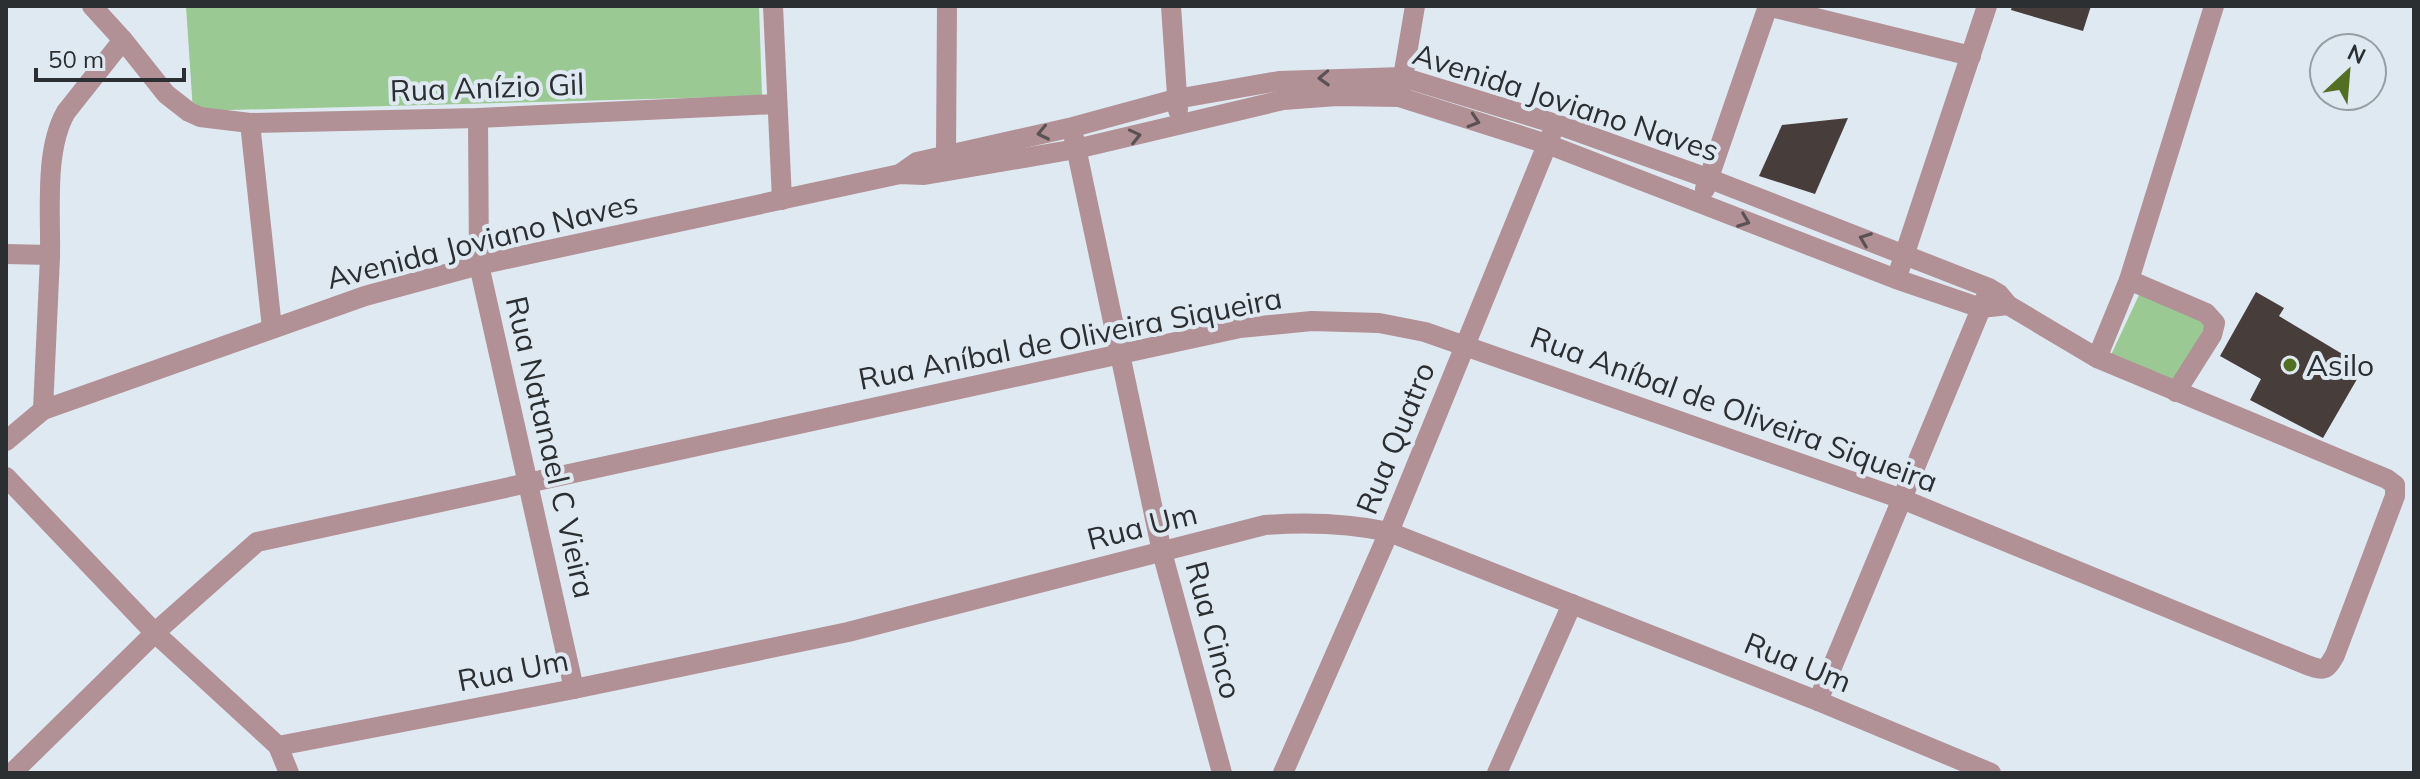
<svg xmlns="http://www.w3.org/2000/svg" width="2420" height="779" font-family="Mulish,sans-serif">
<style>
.green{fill:#9ac994}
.building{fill:#473d3b}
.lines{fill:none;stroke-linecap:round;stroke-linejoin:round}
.minor{stroke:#b19096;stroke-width:20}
.oneway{stroke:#5a5155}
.poi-dot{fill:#536f22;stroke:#dfe9f1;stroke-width:3}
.labels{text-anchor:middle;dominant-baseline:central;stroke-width:8;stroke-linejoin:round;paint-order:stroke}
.street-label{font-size:30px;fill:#2b2f32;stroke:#dfe9f1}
.poi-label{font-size:30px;fill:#2b2f32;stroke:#dfe9f1;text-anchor:start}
</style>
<rect width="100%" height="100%" fill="#dfe9f1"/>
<g class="green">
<path d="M186 6H759L762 96 193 111Z"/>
<path d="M2140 293 2207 323 2172 387 2111 355Z"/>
</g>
<g class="building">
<path d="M2012 6H2091L2083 31 2011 10Z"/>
<path d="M1848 118 1815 194 1759 176 1782 125Z"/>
<path d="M2256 292 2284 308 2279 316 2364 367 2323 438 2250 400 2261 379 2220 356Z"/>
</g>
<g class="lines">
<g class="minor">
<path d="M92 6 123 40 166 94 189 112 200 117 250 123 478 118 776 104"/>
<path d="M773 6 782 200"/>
<path d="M947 6 946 154 948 167"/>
<path d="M1171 6 1178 110"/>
<path d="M1767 6 1971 56"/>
<path d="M1401 89 1415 6"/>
<path d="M478 118 479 265 574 689"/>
<path d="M250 123 272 328"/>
<path d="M1074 138 1162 552 1222 773"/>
<path d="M1705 189 1768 6"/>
<path d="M6 254 50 255"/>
<path d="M1900 268 1987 6"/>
<path d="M2129 280 2206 313 2215 323 2212 335 2176 392"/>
<path d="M2097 358 2129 280 2214 6"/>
<path d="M43 410C45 359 48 308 50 257 51 213 44 150 66 112L123 40"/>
<path d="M6 441 43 410 365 296 479 265 900 174 924 175 948 171 1076 149 1283 100 1337 96 1399 97 1547 144 1896 279 1981 308 2008 305"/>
<path d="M6 477 155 633 278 746 289 773"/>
<path d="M1818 701 1985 299"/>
<path d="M278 746 574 689 848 632 1265 525C1307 522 1347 523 1389 532L1818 701 1991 773"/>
<path d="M12 773 160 628 257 542 1240 328 1312 321 1379 323 1425 332 1902 499 2307 665C2324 671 2326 671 2335 655L2395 496V485L2387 479 2097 358 2008 305 1999 294 1989 288 1710 179 1556 124 1402 77 1279 81 1176 99 1073 127 917 162 900 174"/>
<path d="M1283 773 1389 532 1551 135"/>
<path d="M1497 773 1572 604"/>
</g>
</g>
<defs><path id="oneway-chevron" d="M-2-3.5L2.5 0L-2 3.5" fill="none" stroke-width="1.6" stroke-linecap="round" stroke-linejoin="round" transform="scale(2)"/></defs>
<g class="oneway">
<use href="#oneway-chevron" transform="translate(1324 78) rotate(178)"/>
<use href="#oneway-chevron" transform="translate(1474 121) rotate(18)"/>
<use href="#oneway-chevron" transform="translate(1043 133) rotate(168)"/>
<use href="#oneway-chevron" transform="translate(1135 136) rotate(-13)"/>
<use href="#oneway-chevron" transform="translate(1744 221) rotate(21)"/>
<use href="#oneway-chevron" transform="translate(1865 239) rotate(-159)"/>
</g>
<circle class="poi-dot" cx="2290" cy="365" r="8"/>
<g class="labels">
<g class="street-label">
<text transform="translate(487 87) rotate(-2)">Rua Anízio Gil</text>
<text transform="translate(1566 102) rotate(18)">Avenida Joviano Naves</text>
<text transform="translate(482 240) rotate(-14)">Avenida Joviano Naves</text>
<text transform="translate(1070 338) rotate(-11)">Rua Aníbal de Oliveira Siqueira</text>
<text transform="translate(1734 409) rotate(20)">Rua Aníbal de Oliveira Siqueira</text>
<text transform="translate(1395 438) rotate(-68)">Rua Quatro</text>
<text transform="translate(551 447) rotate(77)">Rua Natanael C Vieira</text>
<text transform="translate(1142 526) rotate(-14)">Rua Um</text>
<text transform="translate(1214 630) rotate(75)">Rua Cinco</text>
<text transform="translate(1798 662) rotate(22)">Rua Um</text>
<text transform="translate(513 670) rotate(-11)">Rua Um</text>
</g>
<g class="poi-label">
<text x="2306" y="365">Asilo</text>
</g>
</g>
<rect width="2420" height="779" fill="none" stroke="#2b2f32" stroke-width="16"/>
<g transform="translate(2348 72) rotate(26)"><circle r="38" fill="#dfe9f1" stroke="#979fa5" stroke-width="2"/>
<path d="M0-6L14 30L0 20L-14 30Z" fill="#536f22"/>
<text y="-12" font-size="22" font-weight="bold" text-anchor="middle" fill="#2b2f32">N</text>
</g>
<path d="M36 68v12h148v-12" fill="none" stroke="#2b2f32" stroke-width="4"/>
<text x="48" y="68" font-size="24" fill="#2b2f32" stroke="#dfe9f1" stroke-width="6" paint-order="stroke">50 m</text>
</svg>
